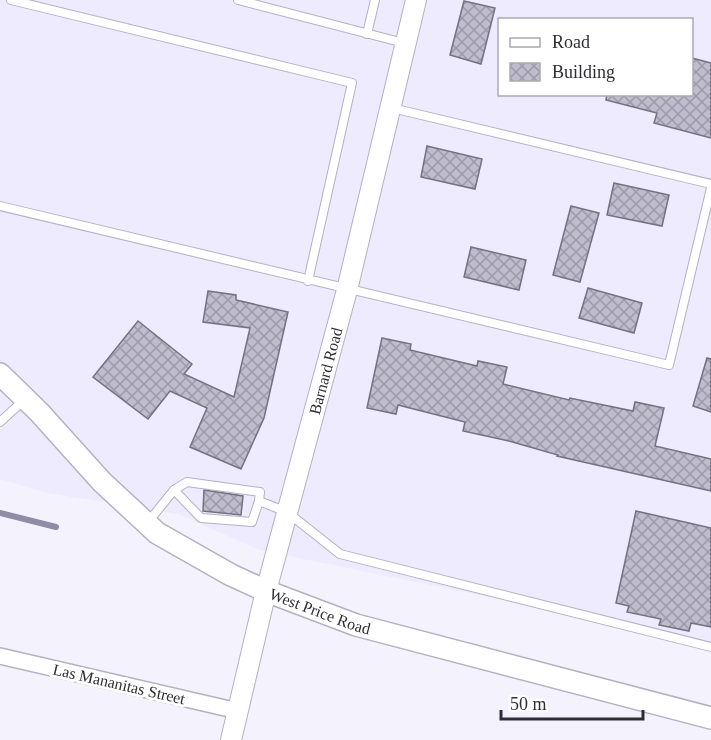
<svg xmlns="http://www.w3.org/2000/svg" width="711" height="740" font-family="Georgia,serif">
<style>
.built{fill:#eeeaff;fill-rule:evenodd}
.lines{fill:none;stroke-linecap:round;stroke-linejoin:round}
.stream{stroke:#918ca6;stroke-width:6}
.building{fill:url(#building-cross-hatch);stroke:#747181;stroke-width:1.5}
.service-casing{stroke:#b4b1c2;stroke-width:10}
.minor-casing{stroke:#b4b1c2;stroke-width:18}
.tertiary-casing{stroke:#b4b1c2;stroke-width:22}
.secondary-casing{stroke:#b4b1c2;stroke-width:24}
.service{stroke:#fff;stroke-width:8}
.minor{stroke:#fff;stroke-width:15}
.tertiary{stroke:#fff;stroke-width:20}
.secondary{stroke:#fff;stroke-width:21}
.labels{text-anchor:middle;dominant-baseline:central;stroke-width:6;stroke-linejoin:round;paint-order:stroke}
.street-label{font-size:16px;fill:#2e2d34;stroke:#fff}
</style>
<defs>
<pattern id="building-cross-hatch" width="8" height="8" patternUnits="userSpaceOnUse" patternTransform="scale(1.5)"><rect width="8" height="8" fill="#bfbcce"/><path d="M0 0l8 8M0 8l8-8" fill="none" stroke="#9c99a8"/></pattern>
</defs>
<rect width="100%" height="100%" fill="#f4f2fd"/>
<path class="built" d="M0 0H711V651L562 612 260 550 178 514 48 493 0 479ZM500 20H692V94H500Z"/>
<g class="lines">
<path class="stream" d="M0 513 56 527"/>
</g>
<g class="building">
<path d="M464 1 495 8 481 64 450 55Z"/>
<path d="M692 58 711 63V138L654 123 657 113 606 100 607 94H692Z"/>
<path d="M427 146 482 159 475 189 421 177Z"/>
<path d="M614 183 669 195 662 226 607 215Z"/>
<path d="M571 206 599 213 580 282 553 275Z"/>
<path d="M471 247 526 260 519 290 464 277Z"/>
<path d="M588 288 642 303 634 333 579 318Z"/>
<path d="M208 291 236 295V300L288 312 264 418 241 469 190 447 207 408 170 391 148 419 93 377 138 321 192 364 184 374 234 397 250 328 203 322Z"/>
<path d="M382 338 411 344 410 350 477 366 478 361 507 367 503 384 569 400 570 398 633 411 635 402 664 408 655 446 711 459V491L557 456 558 455 509 441 463 431 465 422 398 405 396 414 367 408Z"/>
<path d="M707 358 711 359V412L693 406Z"/>
<path d="M204 490 243 496 241 515 203 511Z"/>
<path d="M636 511 711 528V627L691 623 689 631 659 625 661 619 627 612 629 606 616 603Z"/>
</g>
<g class="lines">
<defs>
<g id="service">
<path d="M11 0 352 83 308 281"/>
<path d="M238 0 404 43"/>
<path d="M367 34 375 0"/>
<path d="M392 108 711 184"/>
<path d="M0 206 669 365 711 188"/>
<path d="M0 422 23 401"/>
<path d="M174 490 201 518 252 522 259 501"/>
<path d="M148 522 174 490 187 482 260 492 259 501 287 512 340 554 711 647"/>
</g>
<path id="minor" d="M0 656 238 711"/>
<g id="tertiary">
<path id="s1" d="M231 740 266 591 347 290 416 0"/>
</g>
<g id="secondary">
<path id="s2" d="M0 374 39 412 102 482 157 533 231 575 266 591 356 625 711 718"/>
</g>
</defs>
<use href="#service" class="service-casing"/>
<use href="#minor" class="minor-casing"/>
<use href="#tertiary" class="tertiary-casing"/>
<use href="#secondary" class="secondary-casing"/>
<use href="#service" class="service"/>
<use href="#minor" class="minor"/>
<use href="#tertiary" class="tertiary"/>
<use href="#secondary" class="secondary"/>
</g>
<g class="labels">
<g class="street-label">
<text stroke="none"><textPath href="#s1" startOffset="381">Barnard Road</textPath></text>
<text stroke="none"><textPath href="#s2" startOffset="405">West Price Road</textPath></text>
<text transform="translate(119 684) rotate(13)">Las Mananitas Street</text>
</g>
</g>
<rect x="498" y="18" width="195" height="78" fill="#ffffff" stroke="#ababae" stroke-width="1.5"/>
<rect x="510" y="38" width="30" height="9" fill="#ffffff" stroke="#ababae" stroke-width="1.5"/>
<text x="552" y="48" font-size="18" fill="#2e2d34">Road</text>
<rect x="510" y="63" width="30" height="18" fill="url(#building-cross-hatch)" stroke="#ababae" stroke-width="1.5"/>
<text x="552" y="78" font-size="18" fill="#2e2d34">Building</text>
<path d="M501 710v9h142v-9" fill="none" stroke="#2e2d34" stroke-width="3"/>
<text x="510" y="710" font-size="18" fill="#2e2d34" stroke="#ffffff" stroke-width="4.5" paint-order="stroke">50 m</text>
</svg>
